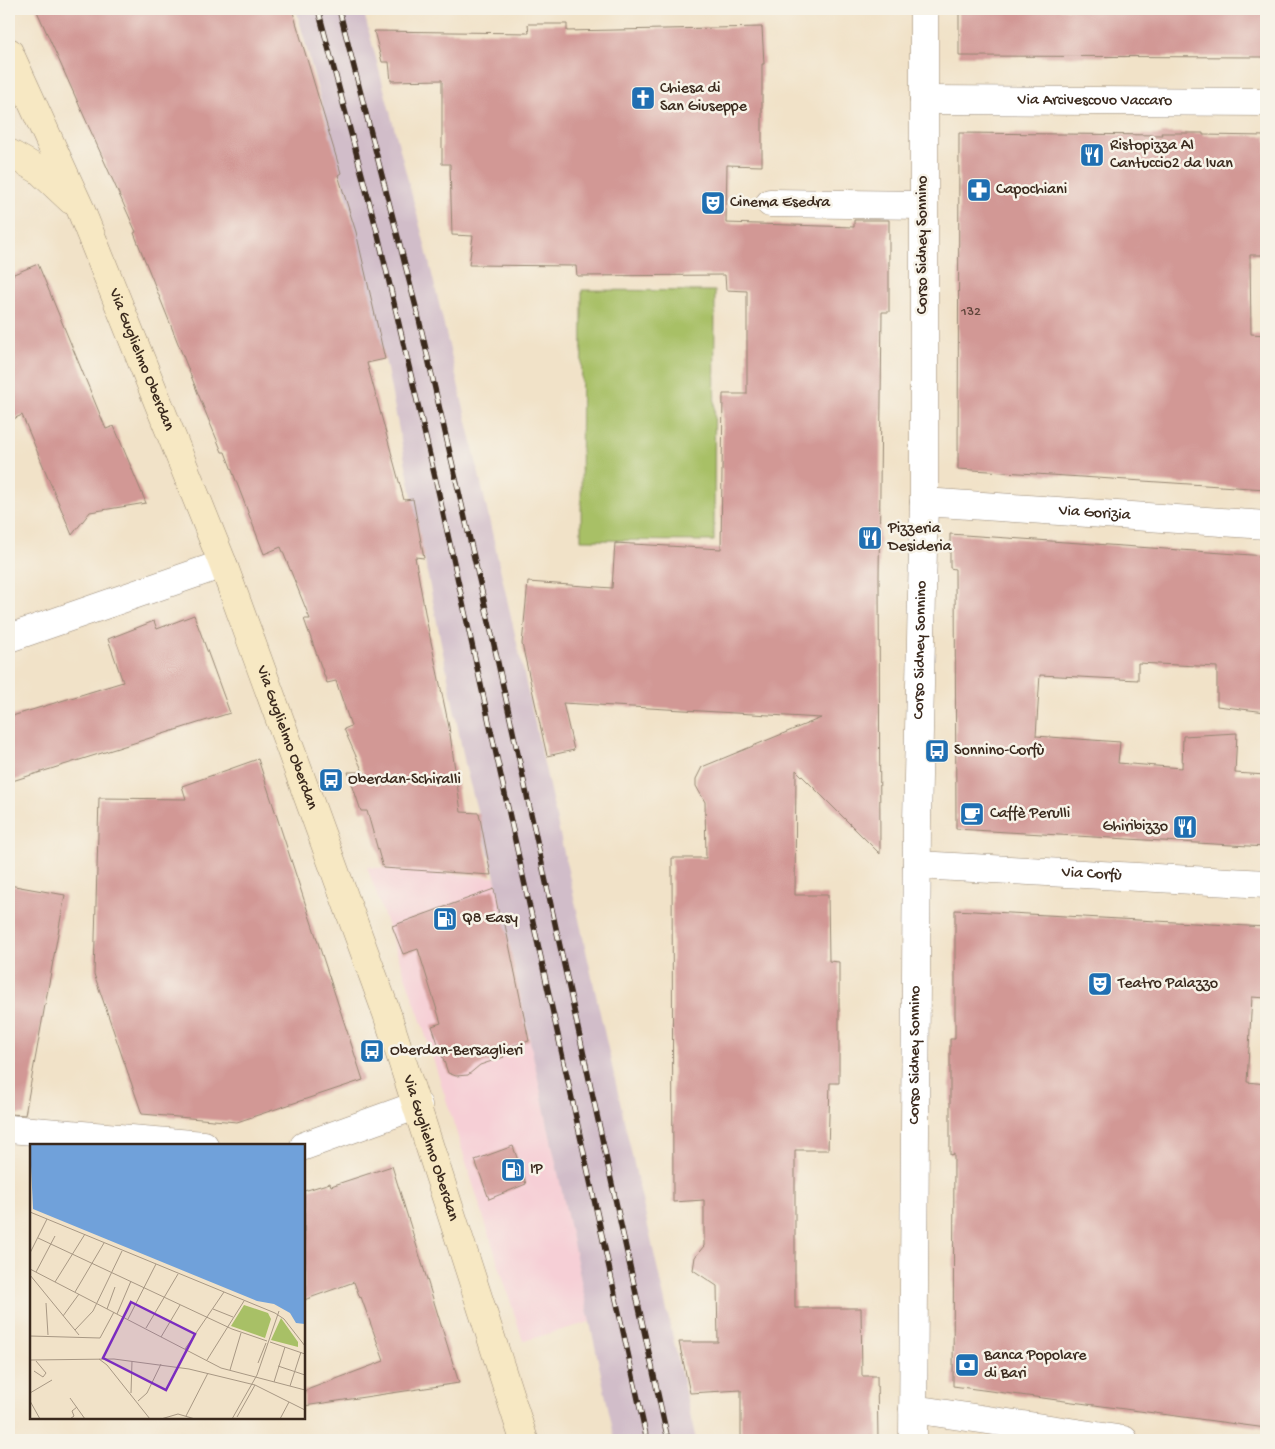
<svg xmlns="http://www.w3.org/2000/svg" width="1275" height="1449" font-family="'Gochi Hand',sans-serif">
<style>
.built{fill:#f6cfd6}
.industrial{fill:#d1bdc9}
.green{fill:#a8c066;stroke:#727542}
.building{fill:#d29895}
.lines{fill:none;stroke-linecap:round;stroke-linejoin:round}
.minor-casing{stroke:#968673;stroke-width:29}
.secondary-casing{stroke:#968673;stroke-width:29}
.minor{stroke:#fff;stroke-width:28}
.secondary{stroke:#f7e8c3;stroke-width:28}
.rail-casing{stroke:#3b2a1e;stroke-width:5.5}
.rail{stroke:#f7f3e8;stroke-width:4;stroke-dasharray:11;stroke-linecap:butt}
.labels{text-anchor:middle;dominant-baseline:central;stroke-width:5;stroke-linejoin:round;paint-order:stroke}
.number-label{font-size:14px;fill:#61463c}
.poi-label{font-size:16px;fill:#3b2a1e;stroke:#f7f3e8;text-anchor:start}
.street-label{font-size:16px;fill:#3b2a1e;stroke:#f7f3e8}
.inset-road{fill:none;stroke:#a89884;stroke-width:1}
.view{fill:#7b2cbf;fill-opacity:0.15;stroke:#7b2cbf;stroke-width:2.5}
.inset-edge{fill:none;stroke:#3b2a1e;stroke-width:2.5}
</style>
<rect width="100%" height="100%" fill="#f7f3e8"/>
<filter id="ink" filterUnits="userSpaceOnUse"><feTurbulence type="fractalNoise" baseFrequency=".02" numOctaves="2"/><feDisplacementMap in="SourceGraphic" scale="10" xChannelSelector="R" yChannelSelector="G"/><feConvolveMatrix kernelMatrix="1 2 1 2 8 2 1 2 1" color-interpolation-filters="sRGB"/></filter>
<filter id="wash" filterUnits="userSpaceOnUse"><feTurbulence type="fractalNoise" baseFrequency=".0096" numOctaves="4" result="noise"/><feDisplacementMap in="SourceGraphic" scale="20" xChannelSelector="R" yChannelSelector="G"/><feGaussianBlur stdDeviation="1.12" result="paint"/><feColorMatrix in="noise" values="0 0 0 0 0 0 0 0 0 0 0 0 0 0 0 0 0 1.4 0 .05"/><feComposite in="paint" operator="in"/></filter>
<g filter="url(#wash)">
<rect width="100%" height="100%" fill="#f1e2c8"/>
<path class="built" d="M367 867 495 877 590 1322 523 1341 420 1018Z"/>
<path class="industrial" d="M296 9H363L425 245 469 430 696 1440H615L495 877 466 769 385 359 355 228Z"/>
<path class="green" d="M582 290 715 291 714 541 581 540Z"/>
<g id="blocks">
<g class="building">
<path d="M36 9H292L341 173 338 175 356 232 385 359 367 363 404 500 413 499 424 558 415 557 426 618 449 727 461 812 479 813 491 875 383 868 367 811H361L348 772H363L344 729 351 726 336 681 327 683 304 619H310L281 547 264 554 225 452H222L205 411 134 233 136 232Z"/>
<path d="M959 9H1265L1266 57 959 56Z"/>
<path d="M528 24H567V31L762 27 764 64H762V166L727 165 726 223 854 227V220H889V312H882L879 576 880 854 796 770 795 895H828L829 961 839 962V1083H830L828 1150H795V1308H861L862 1376H877L878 1440H741V1390L690 1393 679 1342H718L717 1286 693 1270 695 1257 704 1246V1200L673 1202 672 858H706L705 802 696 786V779L702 767 821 718 563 703 574 750 547 756 522 644 528 582 612 588 615 543 721 549 723 394H747V291L726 290 725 275 577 276 576 266 469 265 473 236 452 235 450 164H442V80L391 81 389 62H382L374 31 529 33Z"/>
<path d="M959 133 1162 135 1161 133H1203V135L1266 136V255H1250L1251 334 1266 335V489L958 469Z"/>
<path d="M38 264 106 429 114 426 146 503 90 512 72 535 22 415 9 421V276Z"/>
<path d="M950 534 1266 556V712L1217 706V667L1138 663V680L1040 675 1036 736 1120 742 1118 763 1182 768 1183 736 1237 733 1235 773 1266 775V847L956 829 955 569 950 568Z"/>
<path d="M194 615 230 713 9 782V717L123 682 108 639 154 621 157 629Z"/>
<path d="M258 759 363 1080 237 1122 142 1114 94 974 99 798 186 799 182 786Z"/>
<path d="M9 885 65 895 25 1115 9 1114Z"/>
<path d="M494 889 499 915H503L529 1041 501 1049 504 1057 480 1065 468 1075 456 1076 448 1073 432 1026 441 1023 418 949 403 954 392 926Z"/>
<path d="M955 910 1266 927V998L1252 997 1247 1082 1266 1084V1428L953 1386 954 1154 950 1155V1039H955Z"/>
<path d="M513 1146 526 1184 489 1199 475 1160Z"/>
<path d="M392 1166 459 1383 304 1406V1391L384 1361 361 1297 360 1298 354 1282 304 1300V1191L330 1183 331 1186Z"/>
</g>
</g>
</g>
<g filter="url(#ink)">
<use href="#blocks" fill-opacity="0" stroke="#968673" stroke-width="1"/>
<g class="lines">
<defs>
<g id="minor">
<path id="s1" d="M924 100 1266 102"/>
<path d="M770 203 923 205"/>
<path id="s2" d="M924 502 1266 525"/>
<path d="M9 638 223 564"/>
<path id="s3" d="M917 865 1266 884"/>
<path d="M9 1129 204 1145"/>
<path d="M304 1146 418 1105"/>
<path d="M913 1409 1124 1440"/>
<path id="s4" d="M913 1440 917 822 924 502V9"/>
</g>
<g id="secondary">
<path id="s5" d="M9 52 80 208 223 564 387 1014 524 1440"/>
<path d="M9 153 39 170 71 200"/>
</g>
</defs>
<use href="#minor" class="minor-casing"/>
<use href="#secondary" class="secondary-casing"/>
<use href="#minor" class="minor"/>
<use href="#secondary" class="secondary"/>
<defs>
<g id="rail">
<path d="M318 9 378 235 438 490 647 1440"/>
<path d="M339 9 418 315 491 631 668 1440"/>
</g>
</defs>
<use href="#rail" class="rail-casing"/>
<use href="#rail" class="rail"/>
</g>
</g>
<defs>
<symbol id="church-square" viewBox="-11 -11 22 22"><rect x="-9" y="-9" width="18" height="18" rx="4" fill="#1f6fb2" stroke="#f7f3e8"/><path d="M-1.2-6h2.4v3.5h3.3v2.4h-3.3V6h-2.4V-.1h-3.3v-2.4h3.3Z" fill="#fff"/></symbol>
<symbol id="restaurant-square" viewBox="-11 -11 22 22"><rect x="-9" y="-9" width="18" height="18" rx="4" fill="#1f6fb2" stroke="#f7f3e8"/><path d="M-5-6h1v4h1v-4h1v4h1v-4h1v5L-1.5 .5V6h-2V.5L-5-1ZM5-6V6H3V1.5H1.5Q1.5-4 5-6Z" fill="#fff"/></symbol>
<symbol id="pharmacy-square" viewBox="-11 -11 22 22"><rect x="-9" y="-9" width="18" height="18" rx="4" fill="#1f6fb2" stroke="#f7f3e8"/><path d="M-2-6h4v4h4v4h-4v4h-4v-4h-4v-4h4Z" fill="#fff"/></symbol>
<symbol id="theatre-square" viewBox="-11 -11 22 22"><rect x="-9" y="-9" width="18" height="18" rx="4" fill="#1f6fb2" stroke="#f7f3e8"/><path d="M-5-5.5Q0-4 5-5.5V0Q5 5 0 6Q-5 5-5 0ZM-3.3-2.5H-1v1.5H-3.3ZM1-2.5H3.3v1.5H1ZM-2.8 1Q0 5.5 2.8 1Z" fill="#fff"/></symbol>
<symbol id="bus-square" viewBox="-11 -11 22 22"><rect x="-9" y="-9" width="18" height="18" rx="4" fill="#1f6fb2" stroke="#f7f3e8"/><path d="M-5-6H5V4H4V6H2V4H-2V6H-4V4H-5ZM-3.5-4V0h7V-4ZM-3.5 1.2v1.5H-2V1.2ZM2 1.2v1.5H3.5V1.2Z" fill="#fff"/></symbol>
<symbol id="cafe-square" viewBox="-11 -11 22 22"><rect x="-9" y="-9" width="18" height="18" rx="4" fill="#1f6fb2" stroke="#f7f3e8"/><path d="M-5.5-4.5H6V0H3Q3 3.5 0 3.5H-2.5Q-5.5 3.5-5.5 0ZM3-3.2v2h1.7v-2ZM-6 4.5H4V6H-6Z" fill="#fff"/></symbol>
<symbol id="fuel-square" viewBox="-11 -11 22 22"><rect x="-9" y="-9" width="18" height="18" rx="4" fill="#1f6fb2" stroke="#f7f3e8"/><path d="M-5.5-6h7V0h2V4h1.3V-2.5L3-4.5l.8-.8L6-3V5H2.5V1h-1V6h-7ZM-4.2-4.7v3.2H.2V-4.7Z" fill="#fff"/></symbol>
<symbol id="bank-square" viewBox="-11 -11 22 22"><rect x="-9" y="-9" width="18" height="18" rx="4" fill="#1f6fb2" stroke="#f7f3e8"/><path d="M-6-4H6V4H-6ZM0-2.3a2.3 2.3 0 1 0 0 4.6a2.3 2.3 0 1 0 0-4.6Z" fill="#fff"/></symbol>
</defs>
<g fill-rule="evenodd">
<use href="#church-square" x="629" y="84" width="28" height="28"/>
<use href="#restaurant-square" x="1078" y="141" width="28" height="28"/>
<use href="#pharmacy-square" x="965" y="176" width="28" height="28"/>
<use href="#theatre-square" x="699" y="189" width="28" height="28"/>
<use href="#restaurant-square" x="856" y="524" width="28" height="28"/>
<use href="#bus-square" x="923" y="737" width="28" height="28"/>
<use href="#bus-square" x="317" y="766" width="28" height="28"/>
<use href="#cafe-square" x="958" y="800" width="28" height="28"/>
<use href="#restaurant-square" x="1171" y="813" width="28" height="28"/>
<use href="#fuel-square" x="431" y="905" width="28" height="28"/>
<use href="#theatre-square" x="1086" y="970" width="28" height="28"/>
<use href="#bus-square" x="358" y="1037" width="28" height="28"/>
<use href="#fuel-square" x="499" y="1156" width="28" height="28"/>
<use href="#bank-square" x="953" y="1351" width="28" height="28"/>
</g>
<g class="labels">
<g class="number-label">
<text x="971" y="312">132</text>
</g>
<g class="poi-label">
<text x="660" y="89">Chiesa di<tspan x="660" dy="18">San Giuseppe</tspan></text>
<text x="1110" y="146">Ristopizza Al<tspan x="1110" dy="18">Cantuccio2 da Ivan</tspan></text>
<text x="996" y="190">Capochiani</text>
<text x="730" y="203">Cinema Esedra</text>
<text x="888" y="529">Pizzeria<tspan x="888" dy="18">Desideria</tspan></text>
<text x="954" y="751">Sonnino-Corfù</text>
<text x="348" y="780">Oberdan-Schiralli</text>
<text x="990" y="814">Caffè Perulli</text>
<text x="1168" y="827" text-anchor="end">Ghiribizzo</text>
<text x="462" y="919">Q8 Easy</text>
<text x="1118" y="984">Teatro Palazzo</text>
<text x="390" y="1051">Oberdan-Bersaglieri</text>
<text x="530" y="1170">IP</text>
<text x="984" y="1356">Banca Popolare<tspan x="984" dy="18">di Bari</tspan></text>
</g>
<g class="street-label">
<text stroke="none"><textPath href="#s1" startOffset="171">Via Arcivescovo Vaccaro</textPath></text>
<text transform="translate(923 245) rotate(-90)">Corso Sidney Sonnino</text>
<text stroke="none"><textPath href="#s5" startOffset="335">Via Guglielmo Oberdan</textPath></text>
<text stroke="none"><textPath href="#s2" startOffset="171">Via Gorizia</textPath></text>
<text stroke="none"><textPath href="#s4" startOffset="790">Corso Sidney Sonnino</textPath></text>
<text stroke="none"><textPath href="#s5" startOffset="740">Via Guglielmo Oberdan</textPath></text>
<text stroke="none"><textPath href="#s3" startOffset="175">Via Corfù</textPath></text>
<text stroke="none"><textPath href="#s4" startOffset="385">Corso Sidney Sonnino</textPath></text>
<text stroke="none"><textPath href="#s5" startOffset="1175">Via Guglielmo Oberdan</textPath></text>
</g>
</g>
<g transform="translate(30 1144)">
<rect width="275" height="275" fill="#f1e2c8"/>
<path d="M214 161 238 169 241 175 235 194 201 182ZM251 174 268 198V203L241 196Z" fill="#a8c066"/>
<path d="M0 0H275V180L266 179 260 169 244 160 227 157 3 65Z" fill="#70a1da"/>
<path class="inset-road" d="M0 68 245 169 254 175 275 202M8 94 202 185 237 197M0 109 17 75M0 125 191 224 275 246M6 128 25 92M0 131 49 191M25 138 55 90M45 148 74 99M16 159 18 191M77 165 85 143M183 165 203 173M87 170 101 137M33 172 49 150M98 175 126 120M116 184 148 130M45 186 63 167 92 107M0 192 70 194 84 168M131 193 150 161M82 196 94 173M240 198 275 210M155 205 194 148M69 215 77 221 120 275M0 216 84 215 159 225 225 241 275 266M177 216 214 157M228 219 236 199M248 222 275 231M200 226 211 189M4 227 13 233 16 229 6 217M244 238 255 203M260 242 271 208M0 249 22 236M101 249 102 217M40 254 55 275M0 257 10 275M108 257 117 249 131 220M156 272 178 229M207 273 225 241M40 275 44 272 42 267 47 263M131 275 148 270 165 275M202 275 227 231 249 167M250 275 259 258"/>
<path class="view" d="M101 158 165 190 136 246 73 214Z"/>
<rect width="275" height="275" class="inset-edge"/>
</g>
<rect width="1275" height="1449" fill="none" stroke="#f7f3e8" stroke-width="30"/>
</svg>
